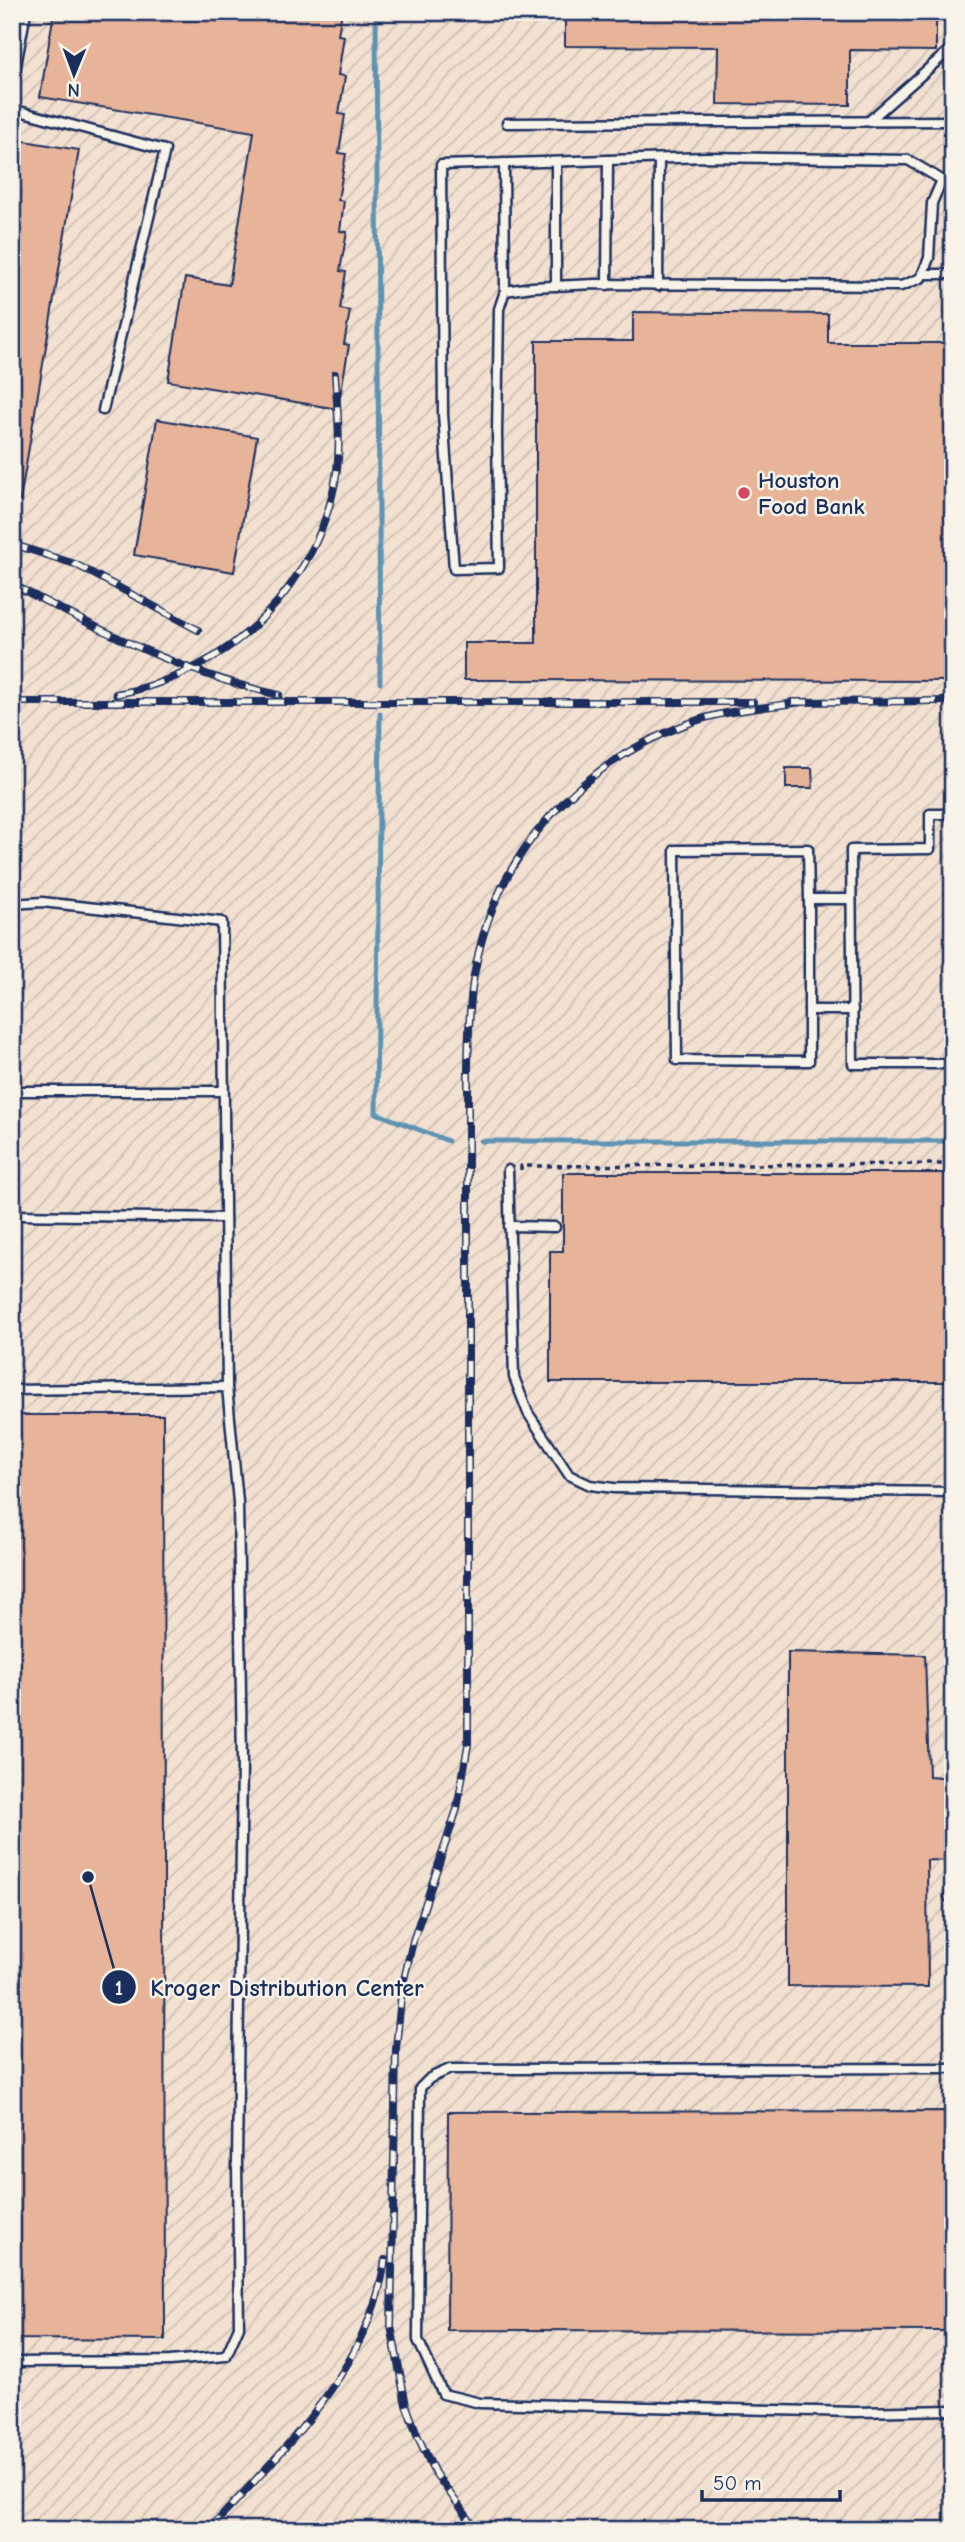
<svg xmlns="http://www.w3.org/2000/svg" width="965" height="2542" font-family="'Comic Neue',sans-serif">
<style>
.industrial{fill:url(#industrial-furrows)}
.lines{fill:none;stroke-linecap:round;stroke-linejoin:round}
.stream{stroke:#5e93b3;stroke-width:5}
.building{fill:#e7b399;stroke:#1b2f5e;stroke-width:2}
.service-casing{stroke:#1b2f5e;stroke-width:13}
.path{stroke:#1b2f5e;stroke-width:3.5;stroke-dasharray:5 5;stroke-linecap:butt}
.service{stroke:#f7f3e8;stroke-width:8}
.rail-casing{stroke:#1b2f5e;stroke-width:8}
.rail{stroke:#f7f3e8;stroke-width:5;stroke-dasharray:16;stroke-linecap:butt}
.poi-dot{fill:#d1495b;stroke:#f7f3e8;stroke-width:2.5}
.labels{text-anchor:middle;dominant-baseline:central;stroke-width:5;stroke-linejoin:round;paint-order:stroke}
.poi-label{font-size:23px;font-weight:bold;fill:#1b2f5e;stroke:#f7f3e8;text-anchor:start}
.leader{fill:none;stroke:#1b2f5e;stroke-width:2.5}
.callout-dot{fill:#1b2f5e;stroke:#f7f3e8;stroke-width:2.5}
.mark-label{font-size:21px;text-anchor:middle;font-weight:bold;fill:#fff}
.callout-label{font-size:24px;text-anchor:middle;font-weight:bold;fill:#1b2f5e;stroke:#f7f3e8;stroke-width:5;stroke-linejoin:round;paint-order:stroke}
</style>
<defs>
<pattern id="industrial-furrows" width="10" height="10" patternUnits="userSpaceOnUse" patternTransform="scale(1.75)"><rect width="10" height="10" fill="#f2e0d0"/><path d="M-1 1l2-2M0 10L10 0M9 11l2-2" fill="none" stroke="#cfc0b5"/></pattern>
</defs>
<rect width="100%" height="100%" fill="#f7f3e8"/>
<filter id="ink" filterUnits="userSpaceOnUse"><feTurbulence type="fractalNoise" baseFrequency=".0143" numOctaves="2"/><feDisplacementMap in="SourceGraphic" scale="14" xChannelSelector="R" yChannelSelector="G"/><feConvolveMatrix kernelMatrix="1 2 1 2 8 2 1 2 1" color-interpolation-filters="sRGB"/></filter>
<g filter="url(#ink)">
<rect class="industrial" x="12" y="12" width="941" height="2518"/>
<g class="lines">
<g class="stream">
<path d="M376 12 380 683"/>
<path d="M380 713 376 1113 448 1141"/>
<path d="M481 1141H953"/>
</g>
</g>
<g class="building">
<path d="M54 12H342L338 35 344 36 338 75 345 76 339 114 345 115 339 153 346 154 338 200 344 201 340 231 347 232 340 271 346 272 340 309 350 311 344 344 349 345 338 409 168 381 185 278 229 285 254 132 40 97Z"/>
<path d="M565 12H936V51L850 50V105L717 104 718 47 565 46Z"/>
<path d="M12 139 79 150 20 501 12 500Z"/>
<path d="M633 312 828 314V343H953V681L464 680V643H536V341H633Z"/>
<path d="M157 419 257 437 234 572 134 555Z"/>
<path d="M786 768H812L813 788H786Z"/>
<path d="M563 1173H953V1382H550V1251H563Z"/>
<path d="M12 1415H163L165 2340 12 2339Z"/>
<path d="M788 1652 925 1655 929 1776 953 1778V1861L927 1860 928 1987 788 1986Z"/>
<path d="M953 2111V2331L447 2330 448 2112Z"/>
</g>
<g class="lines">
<defs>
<g id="service">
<path d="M12 87 26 12"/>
<path d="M12 109 165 150 103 410"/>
<path d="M869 121 953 47"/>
<path d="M507 123 953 121"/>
<path d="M556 162V286"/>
<path d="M504 163 505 291"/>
<path d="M942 180 932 203 929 258 921 278 901 286 595 284 532 287 505 291 499 309 497 433 499 568 454 569 443 414 441 165 708 157 908 160 942 180H953"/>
<path d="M923 274H953"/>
<path d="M607 285 608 160"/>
<path d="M658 286 659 159"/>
<path d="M953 814H930V849L851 850 853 1064H953"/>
<path d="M809 899V1061L677 1060 675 850 808 849 809 899H851"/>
<path d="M12 904 42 902 222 922 227 1387 238 1502 242 1761 237 2164 239 2327 226 2356 170 2361 12 2362"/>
<path d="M809 1010H853"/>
<path d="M12 1091H223"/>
<path d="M508 1170 514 1377 528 1413 569 1475 590 1485 614 1488 953 1492"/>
<path d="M12 1215 225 1218"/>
<path d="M509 1226 555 1227"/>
<path d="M12 1390 227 1387"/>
<path d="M951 1738H953"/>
<path d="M949 1897H953"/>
<path d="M953 2068 450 2069 430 2078 420 2088 418 2340 443 2394 480 2403 855 2412 953 2410"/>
</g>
</defs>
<use href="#service" class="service-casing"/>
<path class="path" d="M521 1170V1166L953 1164"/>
<use href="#service" class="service"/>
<defs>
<g id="rail">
<path d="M12 544 75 564 198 630"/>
<path d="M12 584C101 630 180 673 279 695"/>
<path d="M116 694C228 675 321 585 337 470 341 438 337 406 335 374"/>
<path d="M12 702H753"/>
<path d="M792 702 953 701"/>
<path d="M209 2530C281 2451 369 2372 385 2260"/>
<path d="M477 2530 435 2473 418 2437 406 2405 391 2326 396 2049 402 1988 413 1941 457 1809 468 1745V1065C469 1032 469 997 476 965 498 851 580 764 687 724 723 710 764 708 802 702"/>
</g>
</defs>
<use href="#rail" class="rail-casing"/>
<use href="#rail" class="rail"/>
</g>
</g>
<circle class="poi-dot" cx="744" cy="493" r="7"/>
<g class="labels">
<g class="poi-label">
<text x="758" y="480">Houston<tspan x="758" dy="26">Food Bank</tspan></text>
</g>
</g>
<path class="leader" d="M88 1877L119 1987"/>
<g class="callout-dot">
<circle cx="88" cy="1877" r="7"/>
<circle cx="119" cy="1987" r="18"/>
</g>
<g class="mark-label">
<text x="119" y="1995">1</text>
</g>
<g class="callout-label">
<text x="287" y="1996">Kroger Distribution Center</text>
</g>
<rect width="965" height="2542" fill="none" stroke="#f7f3e8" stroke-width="42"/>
<rect x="21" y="21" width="923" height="2500" fill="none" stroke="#1b2f5e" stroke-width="2.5" filter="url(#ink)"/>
<g transform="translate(74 74) rotate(181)" stroke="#f7f3e8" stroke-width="5" paint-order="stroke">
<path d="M0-5L12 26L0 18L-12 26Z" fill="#1b2f5e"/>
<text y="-10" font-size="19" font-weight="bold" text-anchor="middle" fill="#1b2f5e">N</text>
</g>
<path d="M702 2490v10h138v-10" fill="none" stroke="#1b2f5e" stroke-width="3.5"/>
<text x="713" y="2490" font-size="21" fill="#1b2f5e" stroke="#f7f3e8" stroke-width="5" paint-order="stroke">50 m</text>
</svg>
